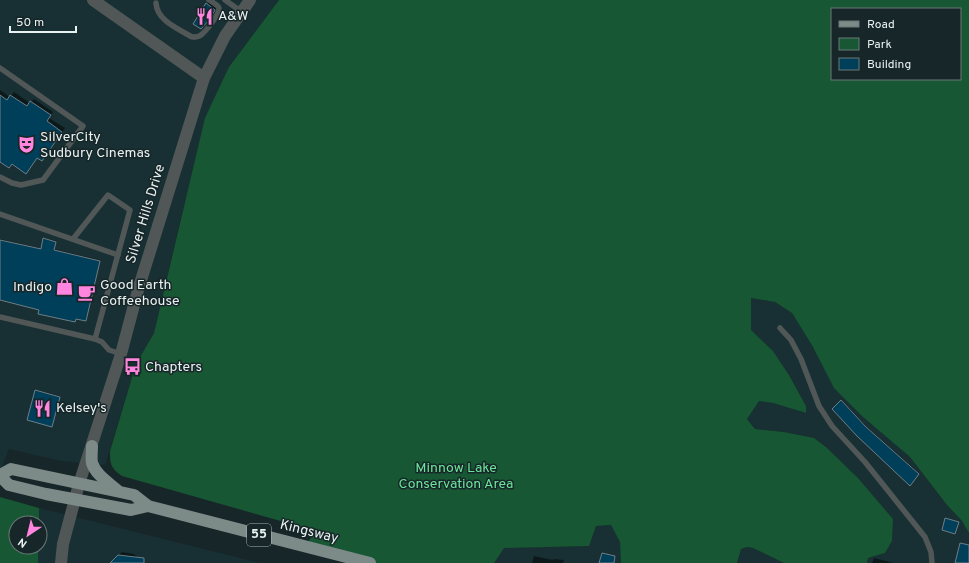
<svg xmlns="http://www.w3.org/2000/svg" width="969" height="563" font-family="Overpass,sans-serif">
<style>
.built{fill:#183033}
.green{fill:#175733;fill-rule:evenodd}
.shadow{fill:#0007}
.building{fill:#003f59;stroke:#6f7d85}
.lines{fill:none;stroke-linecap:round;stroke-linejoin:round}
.service{stroke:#505756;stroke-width:5.5}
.tertiary{stroke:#505756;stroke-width:12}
.primary{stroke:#7d8b88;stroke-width:12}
.labels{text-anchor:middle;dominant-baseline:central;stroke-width:3;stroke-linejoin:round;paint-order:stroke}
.shield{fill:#172628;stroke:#aab5b6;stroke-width:1}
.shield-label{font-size:13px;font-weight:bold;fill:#e9f2f3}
.poi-label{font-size:14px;fill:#e9f2f3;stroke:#172628;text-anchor:start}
.street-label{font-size:14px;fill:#e9f2f3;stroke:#172628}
.park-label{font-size:14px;fill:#6ce49a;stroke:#172628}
</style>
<rect width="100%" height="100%" fill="#172628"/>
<g class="built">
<path d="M0 0H279L229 67 184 205 154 333 136 364 105 465 61 461 9 449 0 472Z"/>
<path d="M751 298 775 302 792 313 813 347 863 417 910 457 947 505 962 521 969 533V563H867L868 558 885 553 892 541 893 519 858 478 826 447 814 438 784 432 755 429 747 418 759 401 773 403 805 413 806 406 789 375 773 351 751 330Z"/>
<path d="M39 508 260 563H38V547H40Z"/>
<path d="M611 525 620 542 621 563H443L499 548 588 546 596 526Z"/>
<path d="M747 547 753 548 784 563H737L741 549Z"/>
</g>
<g class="green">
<path d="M279 0H969V533L962 521 947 505 910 457 863 417 834 388 813 347 792 313 775 302 751 298V330L773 351 789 375 806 406V413L773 403 759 401 747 419 755 429 784 432 814 438 826 447 858 478 893 519 892 541 885 553 868 558 867 563H784L753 548 747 547 741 549 737 563H621L620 542 611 525 596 526 589 546 504 548 494 563H372L305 546 316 531 122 476C111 468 110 465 110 451L136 364 154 333 205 118 229 67ZM832 9H960V79H832Z"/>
<path d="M0 497 39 508V523H16V547H38V563H0Z"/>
</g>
<g class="shadow">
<path d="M210 1 217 6 214 12 204 25 207 4Z"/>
<path d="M0 90 10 97 14 92 30 103 34 99 53 112 49 118 65 128 45 157 42 160 38 157 26 173 12 163 0 161Z"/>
<path d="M45 238 56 241 54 249 100 260 86 319 0 299V239L42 249Z"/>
<path d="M36 390 60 396 52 425 36 391Z"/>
<path d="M842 400 867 427 919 473 910 484 833 409Z"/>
<path d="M122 552 134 554 143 563H111Z"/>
<path d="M603 553 615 556 614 563H600Z"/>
<path d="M534 556 553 560 554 559 564 560 563 563H532Z"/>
<path d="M874 558 894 563H872Z"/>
</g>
<g class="building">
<path d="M206 3 215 10 209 20 201 29 193 24Z"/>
<path d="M0 95 7 100 10 95 27 106 30 101 51 115 47 121 62 132 42 161 37 158 26 174 12 164 9 168 0 162Z"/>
<path d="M43 238 56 242 54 250 100 261 86 321 76 319 75 322 38 314 39 310 0 300V240L41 249Z"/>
<path d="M35 390 60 397 52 427 27 420Z"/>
<path d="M841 400 866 427 919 474 910 486 857 436 832 409Z"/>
<path d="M945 518 959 522 955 534 942 530Z"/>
<path d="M960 543 969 545V563H955Z"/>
<path d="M602 553 615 556 614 563H599Z"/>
<path d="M118 555 144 558V563H110Z"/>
</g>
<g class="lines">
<g class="service">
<path d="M225 0 242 12"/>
<path d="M156 3C157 21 179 29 192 37 195 37 199 37 201 35 206 31 220 14 219 8 218 5 212 2 209 0"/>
<path d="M0 68 83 126 43 180 21 185 12 183 0 177"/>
<path d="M0 214 118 255"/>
<path d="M73 239 108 195 130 210 95 339"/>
<path d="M0 317 95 339 102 342 109 350 121 354"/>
<path d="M780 328 791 340 801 359 819 406 832 426 865 462 925 537 931 552 932 563"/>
</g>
<g class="tertiary">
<path d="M93 0 204 78"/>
<path d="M61 563 63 544 79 484 121 354 138 290 204 78 225 36 250 0"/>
</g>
<g class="primary">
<path d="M92 446C92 451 91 458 92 463 96 475 108 482 117 490"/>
<path d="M0 475 11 469 120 492 134 495 148 506 370 563"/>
<path d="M0 476 9 485 46 494 131 510 148 506"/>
</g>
</g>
<defs>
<symbol id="restaurant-bare" viewBox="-9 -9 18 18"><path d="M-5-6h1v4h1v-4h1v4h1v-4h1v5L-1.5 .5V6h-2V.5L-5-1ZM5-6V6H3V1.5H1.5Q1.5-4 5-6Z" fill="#ff85df" stroke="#172628" stroke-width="2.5" paint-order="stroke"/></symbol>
<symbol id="theatre-bare" viewBox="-9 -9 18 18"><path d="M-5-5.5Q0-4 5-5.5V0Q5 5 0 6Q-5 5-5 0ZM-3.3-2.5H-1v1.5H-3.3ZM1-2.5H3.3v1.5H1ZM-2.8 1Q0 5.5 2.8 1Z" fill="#ff85df" stroke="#172628" stroke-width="2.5" paint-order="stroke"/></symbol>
<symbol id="shop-bare" viewBox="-9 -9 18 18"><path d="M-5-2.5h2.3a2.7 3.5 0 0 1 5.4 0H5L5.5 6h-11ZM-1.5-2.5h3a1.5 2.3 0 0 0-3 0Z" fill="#ff85df" stroke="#172628" stroke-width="2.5" paint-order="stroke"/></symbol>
<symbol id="cafe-bare" viewBox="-9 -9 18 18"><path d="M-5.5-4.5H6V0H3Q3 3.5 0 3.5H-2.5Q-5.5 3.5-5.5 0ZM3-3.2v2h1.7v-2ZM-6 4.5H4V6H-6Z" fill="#ff85df" stroke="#172628" stroke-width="2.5" paint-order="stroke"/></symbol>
<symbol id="bus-bare" viewBox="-9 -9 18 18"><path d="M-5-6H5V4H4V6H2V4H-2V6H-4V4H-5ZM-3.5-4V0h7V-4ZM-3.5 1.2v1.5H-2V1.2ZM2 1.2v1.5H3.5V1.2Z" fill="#ff85df" stroke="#172628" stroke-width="2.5" paint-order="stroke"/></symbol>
</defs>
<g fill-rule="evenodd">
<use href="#restaurant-bare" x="192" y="4" width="25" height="25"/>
<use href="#theatre-bare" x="14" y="132" width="25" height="25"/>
<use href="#shop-bare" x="52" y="274" width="25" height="25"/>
<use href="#cafe-bare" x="74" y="280" width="25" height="25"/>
<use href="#bus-bare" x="120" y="354" width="25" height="25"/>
<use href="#restaurant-bare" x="30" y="396" width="25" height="25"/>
</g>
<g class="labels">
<rect class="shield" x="247" y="524" width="24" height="22" rx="3"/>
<g class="shield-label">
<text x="259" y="535">55</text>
</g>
<g class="poi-label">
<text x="218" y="16">A&amp;W</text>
<text x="40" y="137">SilverCity<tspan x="40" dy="16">Sudbury Cinemas</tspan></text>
<text x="100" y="285">Good Earth<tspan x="100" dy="16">Coffeehouse</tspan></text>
<text x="52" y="287" text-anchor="end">Indigo</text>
<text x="145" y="367">Chapters</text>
<text x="56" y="408">Kelsey's</text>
</g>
<g class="street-label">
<text transform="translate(146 214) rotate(-73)">Silver Hills Drive</text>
<text transform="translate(309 532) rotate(14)">Kingsway</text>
</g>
<g class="park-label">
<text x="456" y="468">Minnow Lake<tspan x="456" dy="16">Conservation Area</tspan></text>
</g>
</g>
<rect x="831" y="8" width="130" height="72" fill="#172628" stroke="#6b7879"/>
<rect x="839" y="21" width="20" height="6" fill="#7d8b88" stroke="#6b7879"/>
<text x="867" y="28" font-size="12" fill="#e9f2f3">Road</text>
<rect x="839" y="38" width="20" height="12" fill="#175733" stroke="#6b7879"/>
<text x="867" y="48" font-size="12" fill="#e9f2f3">Park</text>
<rect x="839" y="58" width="20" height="12" fill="#003f59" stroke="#6b7879"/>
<text x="867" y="68" font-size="12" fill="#e9f2f3">Building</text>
<g transform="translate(28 535) rotate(215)"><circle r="19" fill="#172628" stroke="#6b7879"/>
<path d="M0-3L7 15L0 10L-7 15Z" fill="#ff85df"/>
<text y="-6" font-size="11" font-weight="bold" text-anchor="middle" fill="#e9f2f3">N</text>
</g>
<path d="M10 26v6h66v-6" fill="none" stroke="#e9f2f3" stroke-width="2"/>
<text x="16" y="26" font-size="12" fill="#e9f2f3" stroke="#172628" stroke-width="3" paint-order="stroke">50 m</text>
</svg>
